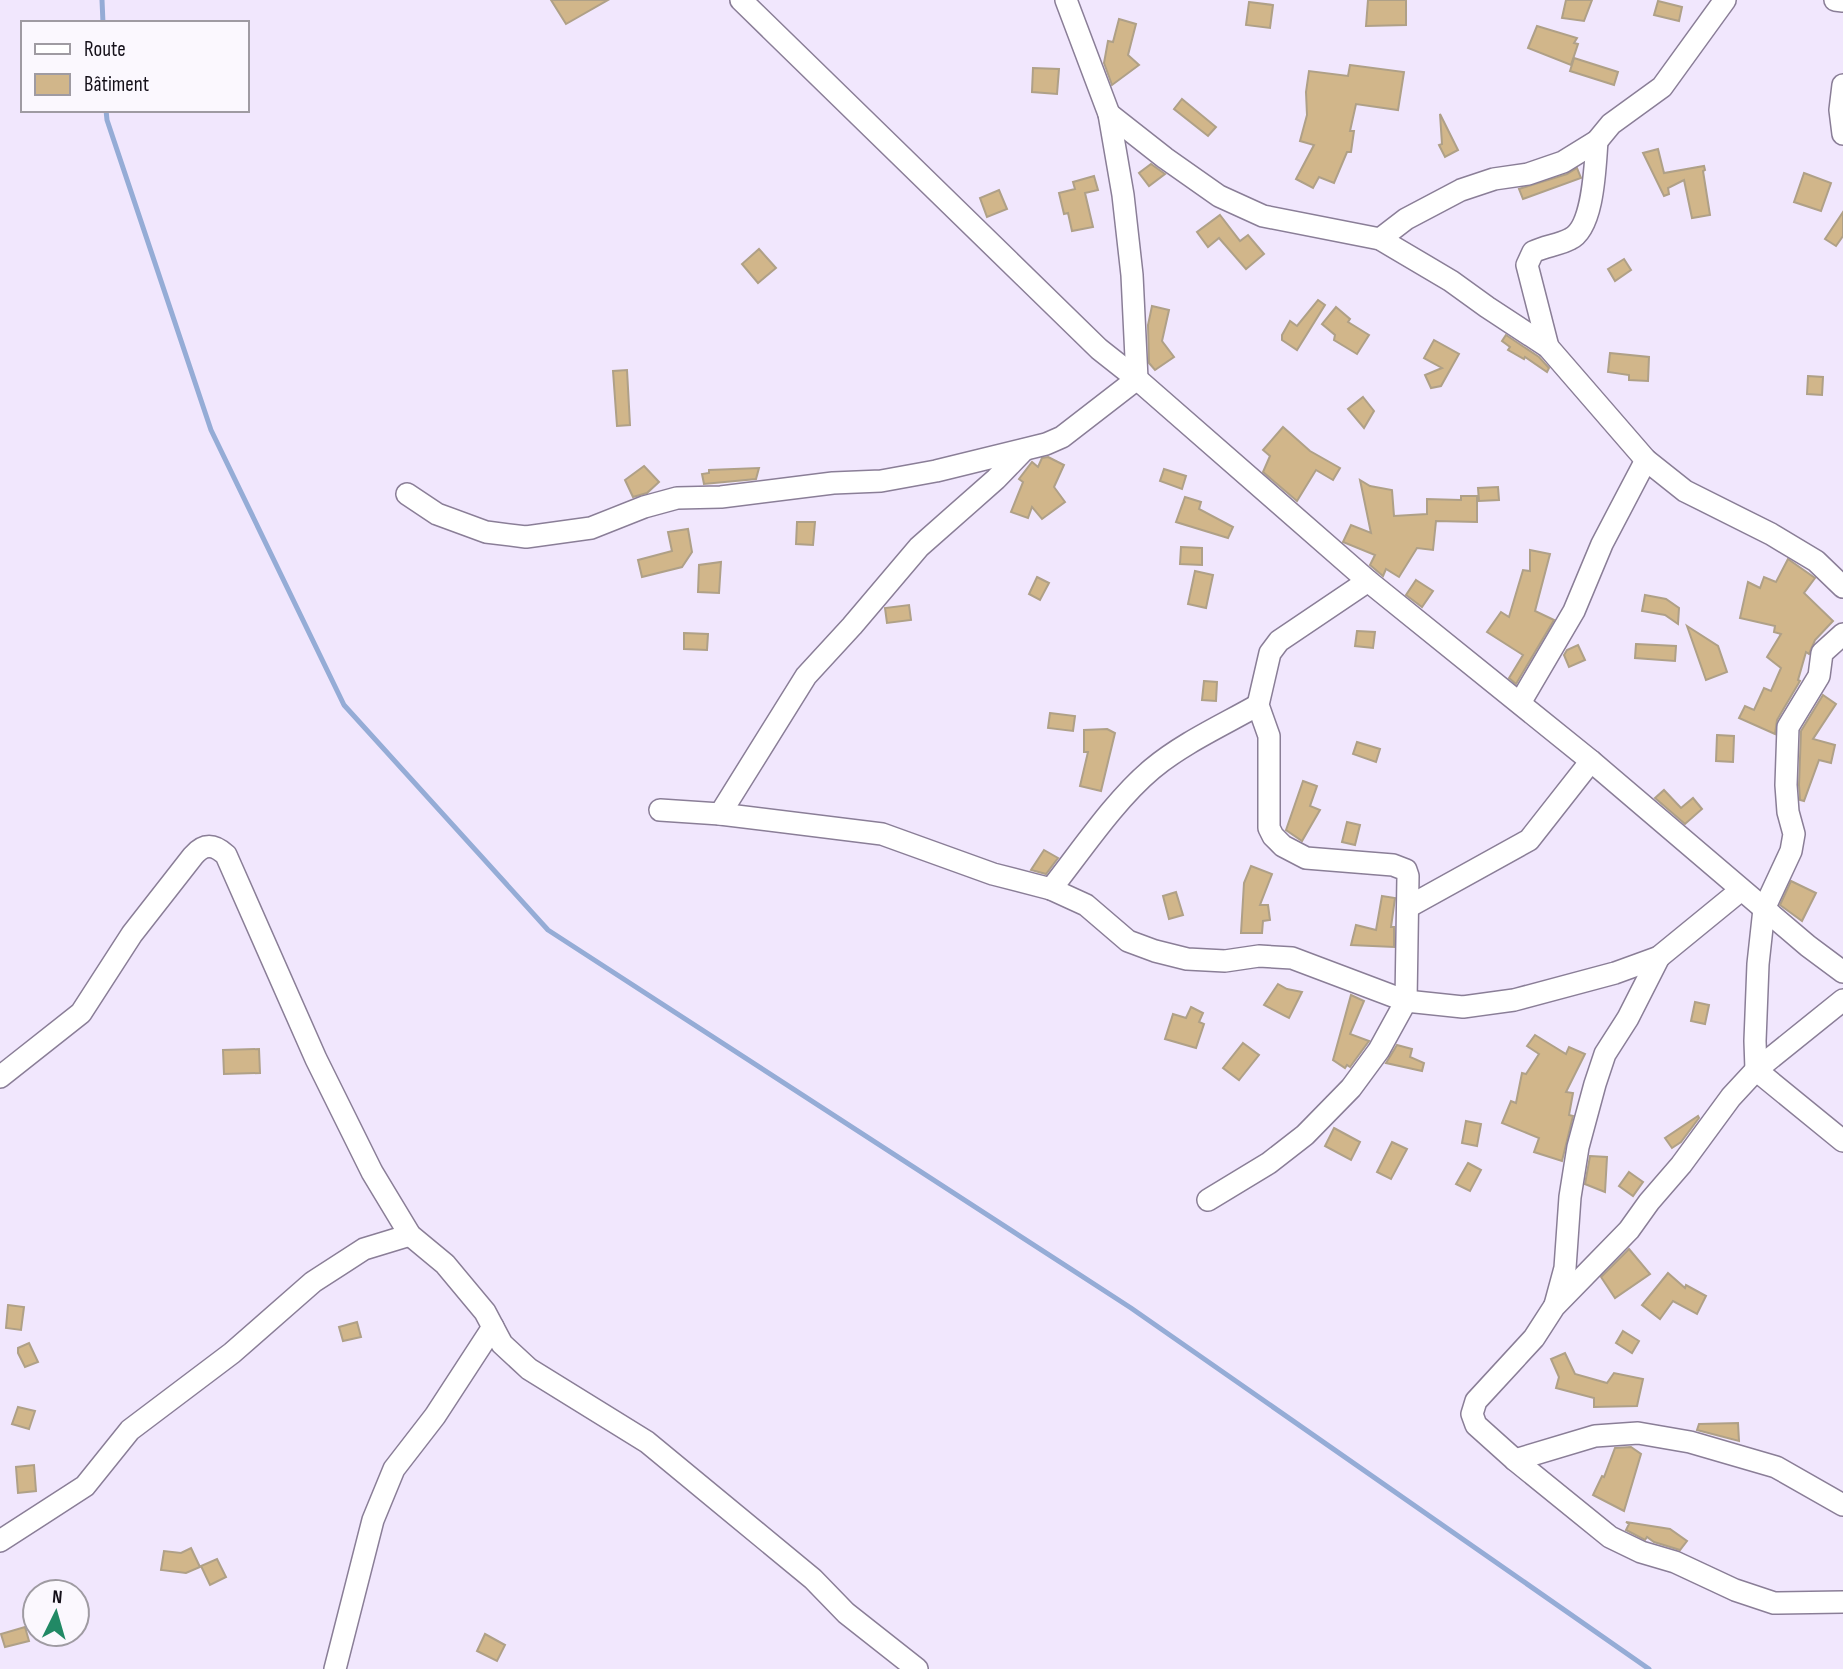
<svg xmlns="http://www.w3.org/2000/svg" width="1843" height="1669" font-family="'Sofia Sans Condensed',sans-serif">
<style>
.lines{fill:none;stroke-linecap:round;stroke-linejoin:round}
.stream{stroke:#95acd6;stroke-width:5}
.building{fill:#d1b68a;stroke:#afa087;stroke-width:2}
.minor-casing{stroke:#8a7e97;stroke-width:24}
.minor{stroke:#fff;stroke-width:21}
</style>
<rect width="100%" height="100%" fill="#f1e7fd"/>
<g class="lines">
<g class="stream">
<path d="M102 0 103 23"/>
<path d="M106 110 107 120 211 430 344 705 548 930 1131 1308 1649 1669"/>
</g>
</g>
<g class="building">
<path d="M551 0H608L566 24Z"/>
<path d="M1368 0H1406V25L1366 26Z"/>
<path d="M1566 0H1592L1584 21 1562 18Z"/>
<path d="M1658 1 1682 7 1679 21 1654 15Z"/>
<path d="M1249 2 1273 5 1270 28 1246 25Z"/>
<path d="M1119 19 1136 24 1128 55 1139 65 1112 85 1104 63 1108 41 1113 42Z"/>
<path d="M1537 26 1577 38 1574 43 1578 44 1571 65 1528 48Z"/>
<path d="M1574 58 1618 72 1614 85 1570 71Z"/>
<path d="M1350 65 1404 72 1398 110 1356 104 1350 131H1354L1351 152H1347L1334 183 1319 177 1313 188 1296 179 1314 145 1300 141 1307 115 1306 92 1309 71 1348 76Z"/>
<path d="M1033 68 1059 69 1057 94 1032 92Z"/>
<path d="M1182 99 1216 127 1208 136 1174 109Z"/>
<path d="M1440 114 1458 150 1445 157 1439 145 1442 144Z"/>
<path d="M1658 149 1664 173 1704 166 1705 170 1703 171 1710 215 1692 218 1684 180 1668 188 1669 194 1664 196 1643 153Z"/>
<path d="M1151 164 1165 174 1149 186 1139 173Z"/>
<path d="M1577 168 1581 178 1523 199 1519 189 1567 174Z"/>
<path d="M1804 173 1831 183 1821 211 1794 202Z"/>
<path d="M1094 176 1098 190 1085 193 1093 227 1072 231 1068 213 1064 214 1059 193 1075 189 1073 182Z"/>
<path d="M999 190 1007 209 987 217 980 198Z"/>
<path d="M1843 212V236L1836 246 1825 239Z"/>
<path d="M1220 215 1240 241 1248 235 1264 254 1246 269 1219 238 1208 247 1197 232Z"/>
<path d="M759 249 776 268 758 283 742 264Z"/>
<path d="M1624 259 1631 270 1615 281 1608 269Z"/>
<path d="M1318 300 1325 305 1297 350 1282 340V335L1290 321 1297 326Z"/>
<path d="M1152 306 1169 310 1162 341 1174 357 1155 370 1149 363 1148 325Z"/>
<path d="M1336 307 1350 319 1348 322 1369 335 1357 354 1334 340 1335 335 1322 324Z"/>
<path d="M1506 335 1539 357 1549 368 1547 372 1525 357 1524 359 1508 350 1510 347 1502 341Z"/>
<path d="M1434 340 1459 354 1441 386 1431 388 1425 375 1442 368 1424 358Z"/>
<path d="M1610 353 1649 357 1648 381 1629 380V375L1608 372Z"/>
<path d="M627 370 630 425 617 426 613 371Z"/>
<path d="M1808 376 1823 377 1822 395 1807 394Z"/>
<path d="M1363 397 1374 411 1364 428 1348 409Z"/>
<path d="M1283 427 1310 451 1340 468 1333 480 1316 470 1297 501 1263 472 1270 456 1263 450Z"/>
<path d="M1048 457 1064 465 1054 487 1065 502 1042 519 1032 507 1028 518 1011 512 1023 482 1019 479 1032 462 1038 467 1042 458Z"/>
<path d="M644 466 659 482 647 493 633 497 625 480Z"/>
<path d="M759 468 756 479 704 484 702 474 709 473V470Z"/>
<path d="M1164 469 1186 476 1182 489 1160 481Z"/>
<path d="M1360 480 1370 486 1392 490 1394 516 1427 514V499L1461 500V496H1477V522L1436 521 1433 550 1417 548 1399 577 1386 569 1383 576 1370 565 1375 555 1343 542 1351 525 1371 533Z"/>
<path d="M1498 487 1499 500 1479 501 1478 488Z"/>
<path d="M1185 497 1201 502 1199 509 1233 527 1228 538 1176 522Z"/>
<path d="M797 522H815L813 545 796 544Z"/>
<path d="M688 529 692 552 682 567 642 577 638 560 672 551 668 532Z"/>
<path d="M1181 547 1202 548V565L1180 564Z"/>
<path d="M1530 550 1550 554 1535 611 1554 620 1516 684 1509 678 1523 655 1487 632 1501 612 1509 617 1523 570 1530 571Z"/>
<path d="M1788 559 1815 578 1804 593 1833 621 1815 640 1809 654 1806 652 1798 680 1800 681 1777 720 1775 734 1739 718 1745 706 1754 710 1764 688 1771 691 1781 668 1767 657 1781 634 1774 632 1775 626 1740 618 1748 582 1760 588 1764 577 1776 582Z"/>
<path d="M721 562 719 593 698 592 699 565Z"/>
<path d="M1195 571 1213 575 1206 608 1188 604Z"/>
<path d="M1037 577 1049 583 1040 600 1029 594Z"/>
<path d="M1416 580 1433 591 1422 607 1406 595Z"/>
<path d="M1645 595 1666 599 1679 608 1678 624 1665 615 1642 611Z"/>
<path d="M909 605 911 620 887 623 885 608Z"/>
<path d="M1687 626 1718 646 1727 672 1706 680Z"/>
<path d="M1357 631 1375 632 1373 648 1355 646Z"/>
<path d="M684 633 708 634 707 650 684 649Z"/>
<path d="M1636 644 1676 646 1675 661 1635 658Z"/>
<path d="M1578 645 1585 660 1569 667 1564 655 1567 650Z"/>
<path d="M1204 681 1217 682 1216 701 1202 700Z"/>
<path d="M1823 695 1836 704 1813 739 1835 745 1831 763 1819 760 1804 801 1800 800 1799 785 1801 731Z"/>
<path d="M1050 713 1075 716 1073 731 1048 728Z"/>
<path d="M1107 729 1115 733 1101 791 1080 786 1088 752H1084V730Z"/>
<path d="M1717 735 1734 736 1733 762 1716 761Z"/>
<path d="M1357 742 1380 749 1376 762 1353 754Z"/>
<path d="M1303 781 1317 786 1310 806 1320 810 1302 841 1286 830Z"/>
<path d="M1664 790 1681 808 1693 798 1702 809 1685 824 1655 798Z"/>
<path d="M1347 822 1360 825 1355 845 1342 842Z"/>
<path d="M1044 850 1058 858 1046 874 1031 870Z"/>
<path d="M1251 866 1272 874 1260 905H1268L1270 920 1263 921 1262 933H1241L1244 883Z"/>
<path d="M1791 881 1816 893 1802 921 1780 905Z"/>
<path d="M1176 892 1183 915 1169 919 1163 896Z"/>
<path d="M1382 896 1395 898 1391 927H1394V947L1351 945 1356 925 1376 930Z"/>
<path d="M1278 984 1287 989 1302 992 1289 1018 1264 1005Z"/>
<path d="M1351 995 1364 1001 1350 1034 1369 1041 1350 1067 1347 1065 1345 1068 1333 1060Z"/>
<path d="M1695 1002 1709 1005 1705 1024 1691 1021Z"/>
<path d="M1191 1007 1203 1013 1199 1022 1204 1024 1196 1048 1165 1039 1173 1014 1186 1018Z"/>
<path d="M1535 1035 1566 1054 1569 1047 1585 1054 1566 1092 1573 1093 1569 1115 1573 1116 1562 1161 1534 1152 1539 1138 1502 1123 1511 1101 1516 1103 1522 1073 1526 1074 1539 1054 1527 1046Z"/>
<path d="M1243 1043 1259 1055 1239 1080 1223 1068Z"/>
<path d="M1397 1045 1412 1049 1410 1057 1424 1063 1422 1071 1386 1063Z"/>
<path d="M259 1049 260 1073 224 1074 223 1050Z"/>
<path d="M1698 1116 1699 1118 1681 1142 1672 1148 1665 1138Z"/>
<path d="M1466 1121 1481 1124 1477 1146 1462 1143Z"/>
<path d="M1334 1128 1360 1142 1351 1160 1325 1146Z"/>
<path d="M1392 1142 1407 1149 1391 1179 1377 1172Z"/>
<path d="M1590 1156 1607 1157 1605 1192 1585 1184Z"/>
<path d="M1468 1163 1481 1170 1470 1191 1456 1184Z"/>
<path d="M1629 1172 1643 1182 1633 1196 1619 1186Z"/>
<path d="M1629 1249 1650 1274 1615 1298 1601 1277Z"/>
<path d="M1668 1273 1685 1288 1686 1285 1706 1296 1697 1314 1673 1301 1660 1319 1642 1305Z"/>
<path d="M8 1305 24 1307 21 1330 6 1328Z"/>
<path d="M357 1322 361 1337 343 1341 339 1327Z"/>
<path d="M1623 1331 1639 1341 1632 1353 1616 1343Z"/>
<path d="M29 1343 38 1362 25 1367 18 1353V1348Z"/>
<path d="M1565 1353 1575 1374 1607 1383 1614 1373 1643 1379 1637 1406 1594 1407V1398L1556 1388 1559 1377 1551 1359Z"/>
<path d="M18 1407 35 1411 29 1429 12 1424Z"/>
<path d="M1738 1423 1739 1441 1697 1430 1699 1424Z"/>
<path d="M1631 1447 1641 1454 1624 1511 1593 1495 1602 1476 1604 1477 1615 1448Z"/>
<path d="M34 1465 36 1491 18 1493 16 1467Z"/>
<path d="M1626 1522 1670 1529 1687 1541 1680 1550 1654 1542 1647 1537 1645 1540 1626 1530 1629 1524Z"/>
<path d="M191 1548 200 1567 186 1573 161 1570 164 1551 181 1553Z"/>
<path d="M217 1559 226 1577 210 1585 201 1566Z"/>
<path d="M25 1627 29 1641 5 1647 1 1634Z"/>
<path d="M485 1634 505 1645 497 1661 477 1651Z"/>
</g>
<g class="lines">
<defs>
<g id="minor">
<path d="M741 0 1099 349 1137 379 1368 581 1591 761 1808 946 1843 972"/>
<path d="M1835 0 1843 1"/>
<path d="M1843 85 1840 110 1843 134"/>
<path d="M1109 114 1165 158 1219 196 1263 216 1380 239 1451 281 1487 307 1548 347 1646 460 1685 491 1771 534 1816 561 1843 587"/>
<path d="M1380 239 1406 219 1461 190 1494 179 1528 174 1563 162 1597 141 1611 124 1662 87 1725 0"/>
<path d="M1548 347 1527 265 1533 252C1545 246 1559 245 1570 239 1594 228 1595 165 1597 141"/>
<path d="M407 494 437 514 486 532 526 537 591 528 644 507 677 498 721 497 833 483 881 481 936 471 1046 444 1062 437 1137 379 1132 275 1123 195 1109 114 1066 0"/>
<path d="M1843 634 1822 653 1819 676 1788 727 1786 785 1788 812 1794 834 1791 851 1764 909 1758 964 1755 1041 1756 1070 1843 1141"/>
<path d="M1520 703 1574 611 1602 544 1646 460"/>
<path d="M660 810 720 814 882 834 993 874 1051 889 1086 905 1128 941 1155 951 1187 959 1225 961 1259 956 1292 958 1406 1001 1463 1007 1514 1000 1615 973 1659 957 1741 890"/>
<path d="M720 814 806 676 852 626 919 547 996 479 1024 450"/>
<path d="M1051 889C1081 851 1115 800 1152 769 1183 743 1223 725 1258 705"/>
<path d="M1408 907 1529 840 1591 761"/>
<path d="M1843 1000 1756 1070 1731 1097 1681 1165 1649 1202 1629 1230 1554 1307 1534 1338 1476 1401 1472 1414 1476 1425 1515 1460 1610 1537 1641 1552 1675 1562 1735 1590 1774 1603 1843 1602"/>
<path d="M0 1077 81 1013 132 934 193 856C204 843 214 844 226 855L316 1059 372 1172 410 1235 445 1264 485 1312 502 1344 529 1369 647 1442 813 1579 846 1613 917 1669"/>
<path d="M1208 1200 1269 1163 1305 1135 1351 1088 1379 1050 1406 1001 1408 876 1406 870 1393 865 1306 858 1283 846 1273 836 1269 828V736L1258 705 1270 653 1279 641 1368 581"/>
<path d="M1555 1305 1565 1268 1570 1197 1578 1147 1595 1084 1605 1054 1628 1018 1659 957"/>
<path d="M1515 1460 1595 1436 1638 1433 1690 1442 1776 1467 1843 1505"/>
<path d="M0 1541 85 1486 130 1430 232 1353 313 1282 364 1249 410 1235"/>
<path d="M335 1669 373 1520 394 1469 435 1416 493 1327"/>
</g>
</defs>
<use href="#minor" class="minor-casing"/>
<use href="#minor" class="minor"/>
</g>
<rect x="21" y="21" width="228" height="91" fill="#fbf8fe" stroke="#9f9ba2" stroke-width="2"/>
<rect x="35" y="44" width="35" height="10" fill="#ffffff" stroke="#9f9ba2" stroke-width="2"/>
<text x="84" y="56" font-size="21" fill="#141019">Route</text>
<rect x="35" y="74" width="35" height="21" fill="#d1b68a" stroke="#9f9ba2" stroke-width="2"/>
<text x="84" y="91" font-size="21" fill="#141019">Bâtiment</text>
<g transform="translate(56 1613) rotate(5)"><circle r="33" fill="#fbf8fe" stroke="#9f9ba2" stroke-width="2"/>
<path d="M0-5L12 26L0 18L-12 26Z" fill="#218965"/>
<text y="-10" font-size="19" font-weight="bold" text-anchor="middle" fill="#141019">N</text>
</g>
</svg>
